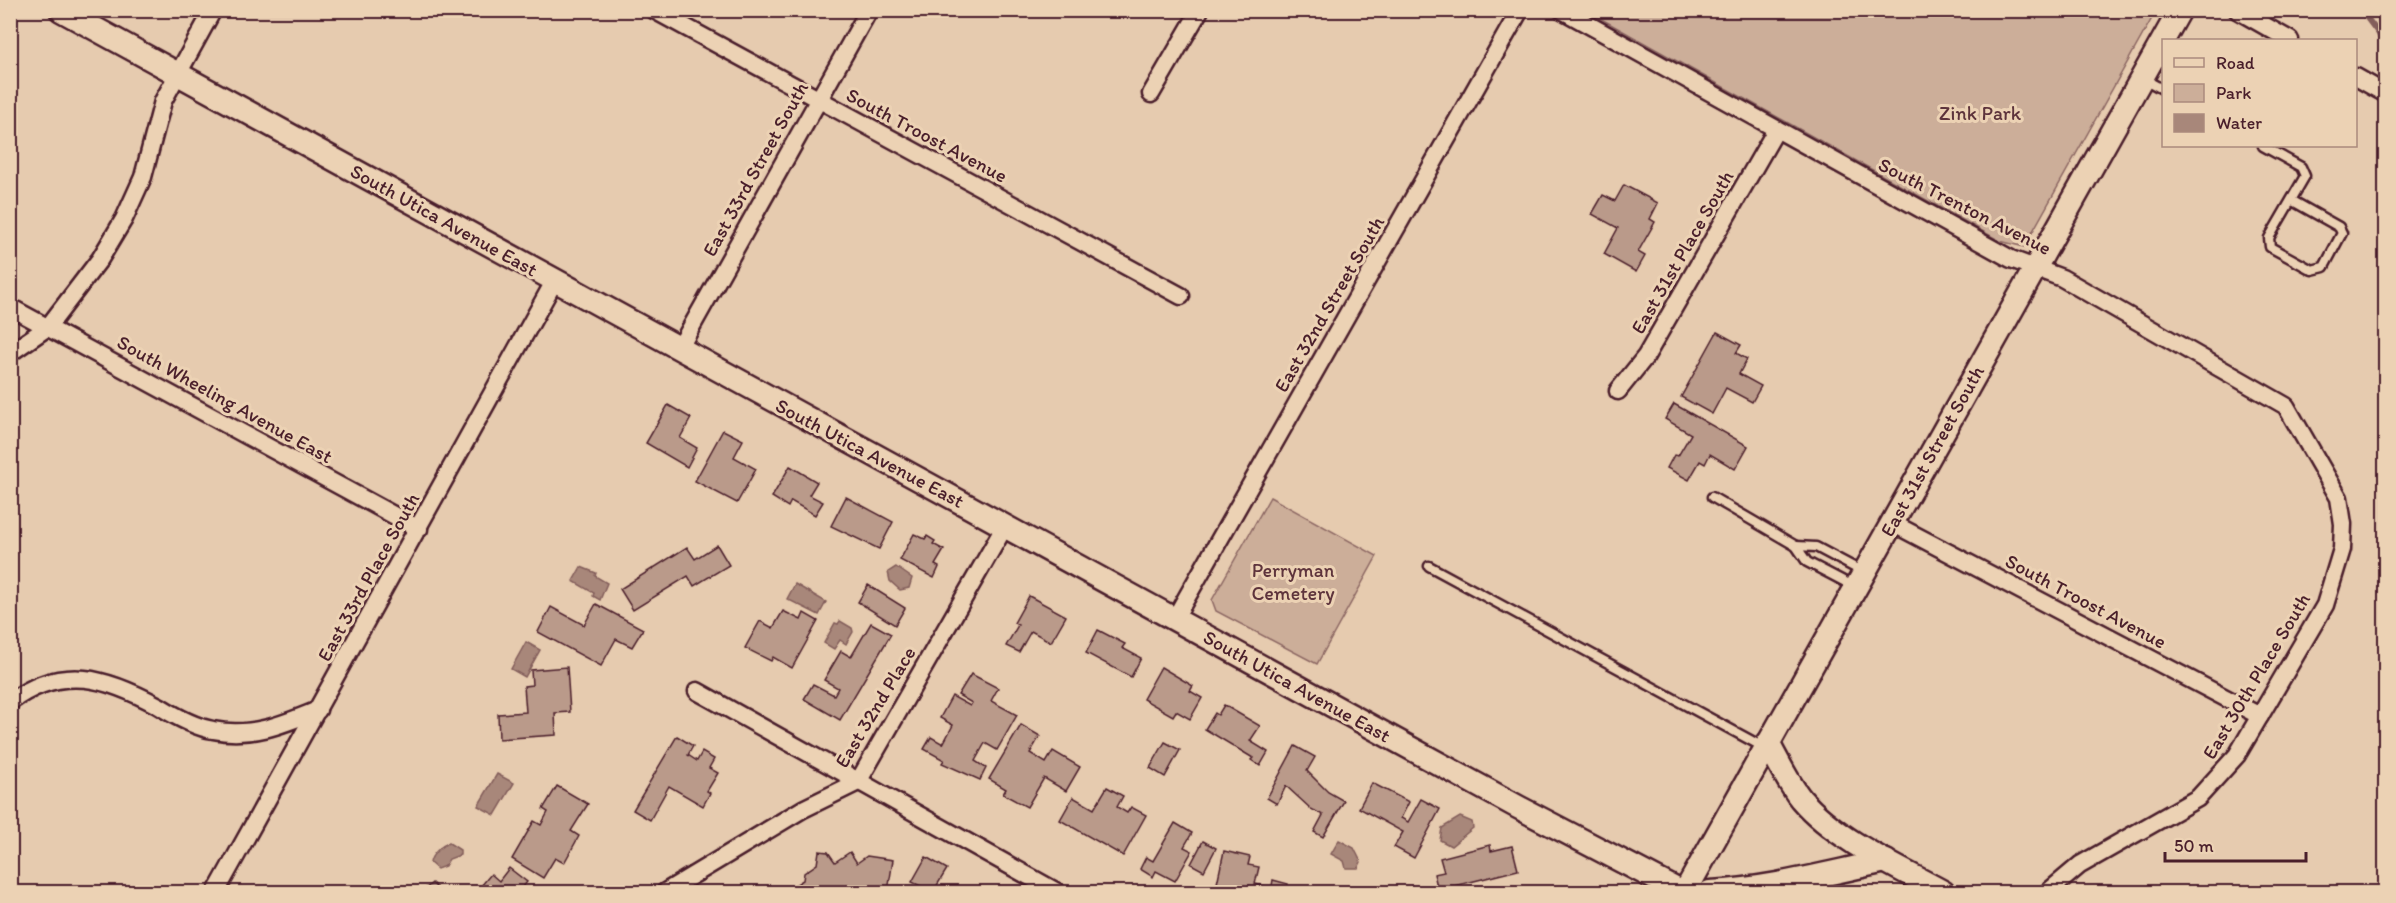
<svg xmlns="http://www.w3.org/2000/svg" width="2396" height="903" font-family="Itim,sans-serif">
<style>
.green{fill:#ccae99;stroke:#8b6662;stroke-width:1.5}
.water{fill:#a8877a;stroke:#825d5a;stroke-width:1.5}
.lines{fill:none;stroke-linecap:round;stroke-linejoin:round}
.stream{stroke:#825d5a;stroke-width:6}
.building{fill:#ba9a8a;stroke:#4a1f2b;stroke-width:1.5}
.lane-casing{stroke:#4a1f2b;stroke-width:13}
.street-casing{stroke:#4a1f2b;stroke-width:21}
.secondary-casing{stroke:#4a1f2b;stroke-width:27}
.lane{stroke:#ecd2b4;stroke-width:8}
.street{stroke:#ecd2b4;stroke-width:16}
.secondary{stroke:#ecd2b4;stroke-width:22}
.labels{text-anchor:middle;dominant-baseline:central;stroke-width:6;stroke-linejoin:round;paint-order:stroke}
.park-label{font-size:20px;fill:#5e343c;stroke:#ecd2b4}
.street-label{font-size:20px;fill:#4a1f2b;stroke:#ecd2b4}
</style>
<rect width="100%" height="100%" fill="#e6cbaf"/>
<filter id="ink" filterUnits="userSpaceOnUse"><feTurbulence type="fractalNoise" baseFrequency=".0167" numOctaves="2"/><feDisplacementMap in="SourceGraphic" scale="12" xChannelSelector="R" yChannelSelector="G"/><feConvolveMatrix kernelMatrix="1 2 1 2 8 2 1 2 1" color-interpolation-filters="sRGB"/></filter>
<g filter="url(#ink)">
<g class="green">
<path d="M1587 11H2156L2024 247 2000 241Z"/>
<path d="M1270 497 1377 556 1317 664 1216 611 1212 600Z"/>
</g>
<g class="water">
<path d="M581 567 596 573 595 576 607 583 600 600 593 596 594 593 573 581Z"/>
<path d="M896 567 912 578 909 588 900 590 890 581 888 572Z"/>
<path d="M795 584 826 602 819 615 787 599Z"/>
<path d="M840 621 852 628 853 632 846 644 840 640 834 649 824 643 835 623 838 624Z"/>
<path d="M526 642 540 650 525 677 511 669Z"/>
<path d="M497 774 514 783 495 815 478 806Z"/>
<path d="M1460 817 1472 822 1473 828 1451 846 1440 840 1442 828Z"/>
<path d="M1339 840 1354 848 1361 862 1358 868H1346L1344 861 1331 854Z"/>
<path d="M449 843 460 850V855L449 859 445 866 437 869 430 863C431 855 441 845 449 843Z"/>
</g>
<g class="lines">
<path class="stream" d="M2361 10 2379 34 2386 51"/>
</g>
<g class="building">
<path d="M1624 185 1658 203 1650 219 1655 222 1638 252 1645 256 1636 272 1604 254 1618 228 1592 214 1603 195 1615 201Z"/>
<path d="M1717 332 1741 345 1736 353 1747 359 1739 374 1761 386 1752 402 1726 388 1712 414 1681 397Z"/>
<path d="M1674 404 1748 446 1735 469 1710 454 1705 464 1700 461 1689 480 1667 468 1674 455 1678 456 1691 434 1665 419Z"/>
<path d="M668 405 691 418 680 438 697 448 687 467 646 443Z"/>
<path d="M723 430 743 440 734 457 756 469 737 503 695 481Z"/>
<path d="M790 466 817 482 809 495 823 502 815 515 791 501 788 507 772 497Z"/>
<path d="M846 497 893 522 879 549 831 526Z"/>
<path d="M914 534 925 539 927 536 935 541 933 544 944 550 935 565 939 567 934 578 900 560Z"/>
<path d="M717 545 729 565 694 586 688 576 633 610 620 589 687 547 695 559Z"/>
<path d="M868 585 905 608 895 625 858 602Z"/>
<path d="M1029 596 1066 616 1051 642 1031 631 1019 652 1006 646 1018 625 1014 623Z"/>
<path d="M596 604 643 629 632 647 616 639 601 666 538 632 551 607 584 625Z"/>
<path d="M783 611 801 620 804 613 818 621 792 668 773 657 771 661 745 648 760 621 773 628Z"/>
<path d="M871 623 891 634 840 720 804 699 813 684 834 695 838 688 824 680 841 651 851 657Z"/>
<path d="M1098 630 1125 644 1122 648 1141 658 1131 677 1086 653Z"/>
<path d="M567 667 570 712 555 713 556 735 499 739 498 714 526 712 524 686 532 685 531 670Z"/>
<path d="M1161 667 1193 686 1190 691 1202 698 1190 719 1176 711 1173 716 1143 699Z"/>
<path d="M971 674 998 688 991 701 1017 715 997 750 985 743 975 761 986 768 980 780 942 763 944 760 924 749 931 737 943 744 953 725 940 718 952 696 970 706 972 703 958 695Z"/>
<path d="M1224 705 1260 726 1250 741 1268 752 1260 766 1251 760 1253 758 1205 729 1215 713 1218 715Z"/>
<path d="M1021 725 1040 736 1030 753 1046 763 1053 751 1080 767 1066 791 1044 778 1027 807 1003 794 1006 789 989 779Z"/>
<path d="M677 736 693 746 688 755 697 761 702 752 714 759 709 768 718 773 707 791 710 793 703 806 669 786 650 820 633 810Z"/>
<path d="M1165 742 1180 750 1165 777 1150 768Z"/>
<path d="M1295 746 1315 757 1307 771 1328 792 1344 801 1323 837 1314 832 1323 815 1311 809 1286 786 1277 804 1267 798Z"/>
<path d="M1372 783 1409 802 1401 818 1408 822 1421 799 1440 809 1414 858 1394 847 1403 832 1359 808Z"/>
<path d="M557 786 588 804 571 831 579 836 564 863 555 858 543 878 512 859 534 821 541 825 548 812 543 809Z"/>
<path d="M1107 787 1123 796 1117 807 1127 813 1131 807 1146 815 1123 856 1060 820 1073 797 1094 809Z"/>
<path d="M1175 823 1192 833 1184 847 1192 851 1175 881 1156 871 1153 877 1140 869 1146 857 1153 861Z"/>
<path d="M1203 841 1216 848 1204 871 1191 864Z"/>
<path d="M1490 845 1491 851 1512 846 1518 870 1438 890 1434 874 1444 872 1440 858Z"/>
<path d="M819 851 828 852 835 862 850 852 857 863 867 856 893 860 888 891 849 885 854 892H784L803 880 804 873 817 864Z"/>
<path d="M1224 851 1250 857 1248 865 1259 867 1255 884 1264 886 1263 891 1270 892H1219V889L1216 888Z"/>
<path d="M926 857 947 869 933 892 912 882Z"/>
<path d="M509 868 527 882 519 892H476L491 874 499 881Z"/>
<path d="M1273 880 1288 884 1286 892H1271Z"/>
<path d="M432 883 441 892H422Z"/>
</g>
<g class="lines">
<defs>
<g id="lane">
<path d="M2142 78 2164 90"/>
<path d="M2263 146 2301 167 2305 176 2269 238 2270 247 2312 270 2324 267 2342 233 2339 227 2291 200"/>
<path d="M1712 497 1796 546"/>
<path d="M1429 566 1765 748"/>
<path d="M1855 587 1807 562 1796 546 1816 547 1863 572"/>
</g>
<g id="street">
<path d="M654 10 1181 296"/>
<path d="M1562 10 2011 259 2062 278 2286 406 2339 498 2343 524 2342 549 2325 605 2237 755 2198 798 2080 865 2048 892"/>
<path d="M2237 10 2290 40"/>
<path d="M2356 77 2386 94"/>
<path d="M1151 94 1200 10"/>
<path d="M10 307 419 529"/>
<path d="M679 349 869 10"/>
<path d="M10 353 48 327 100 259 124 219 143 177 163 101 213 10"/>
<path d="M1618 391 1646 356 1776 130"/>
<path d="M1892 523 2260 716"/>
<path d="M1175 618 1520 10"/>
<path d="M697 691 1057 892"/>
<path d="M10 702C62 663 107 678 159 706 175 716 194 727 213 730 251 738 284 724 318 710"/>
<path d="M216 892 555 280"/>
<path d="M665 892 803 809 858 782 1005 526"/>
</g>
<g id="secondary">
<path d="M61 10 1518 807 1681 892"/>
<path d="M1768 743C1778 761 1788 783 1801 799 1835 839 1897 867 1943 892"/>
<path d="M1685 892 2180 10"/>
<path d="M1710 892C1770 889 1827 873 1886 861"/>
</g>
</defs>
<use href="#lane" class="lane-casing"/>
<use href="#street" class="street-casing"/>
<use href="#secondary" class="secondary-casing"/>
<use href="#lane" class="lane"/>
<use href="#street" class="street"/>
<use href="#secondary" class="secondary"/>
</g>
</g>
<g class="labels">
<g class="park-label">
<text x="1980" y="113">Zink Park</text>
<text x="1293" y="570">Perryman<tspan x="1293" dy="23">Cemetery</tspan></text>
</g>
<g class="street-label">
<text transform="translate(927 135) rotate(28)">South Troost Avenue</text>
<text transform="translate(755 169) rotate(-61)">East 33rd Street South</text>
<text transform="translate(1965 206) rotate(27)">South Trenton Avenue</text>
<text transform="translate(444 220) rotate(29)">South Utica Avenue East</text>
<text transform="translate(1682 252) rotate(-60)">East 31st Place South</text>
<text transform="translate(1329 304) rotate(-60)">East 32nd Street South</text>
<text transform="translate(225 399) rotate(29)">South Wheeling Avenue East</text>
<text transform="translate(1932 451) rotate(-61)">East 31st Street South</text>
<text transform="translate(870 453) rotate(28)">South Utica Avenue East</text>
<text transform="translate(368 577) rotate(-61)">East 33rd Place South</text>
<text transform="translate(2086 601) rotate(28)">South Troost Avenue</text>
<text transform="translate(2256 676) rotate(-59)">East 30th Place South</text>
<text transform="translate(1297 686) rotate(29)">South Utica Avenue East</text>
<text transform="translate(875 707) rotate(-59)">East 32nd Place</text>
</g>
</g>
<rect width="2396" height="903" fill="none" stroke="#ecd2b4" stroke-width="36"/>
<rect x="18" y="18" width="2360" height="867" fill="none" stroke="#4a1f2b" stroke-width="2" filter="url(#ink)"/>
<rect x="2162" y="39" width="195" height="108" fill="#ecd2b4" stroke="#ab8a7d" stroke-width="1.5"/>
<rect x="2174" y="58" width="30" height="9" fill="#ecd2b4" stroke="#ab8a7d" stroke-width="1.5"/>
<text x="2216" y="69" font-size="18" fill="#4a1f2b">Road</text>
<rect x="2174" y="84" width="30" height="18" fill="#ccae99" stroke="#ab8a7d" stroke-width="1.5"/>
<text x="2216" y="99" font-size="18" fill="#4a1f2b">Park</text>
<rect x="2174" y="114" width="30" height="18" fill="#a8877a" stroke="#ab8a7d" stroke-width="1.5"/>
<text x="2216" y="129" font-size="18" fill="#4a1f2b">Water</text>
<path d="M2165 852v9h141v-9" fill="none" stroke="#4a1f2b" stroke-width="3"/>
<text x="2174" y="852" font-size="18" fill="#4a1f2b" stroke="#ecd2b4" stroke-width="4.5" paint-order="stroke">50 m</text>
</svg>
